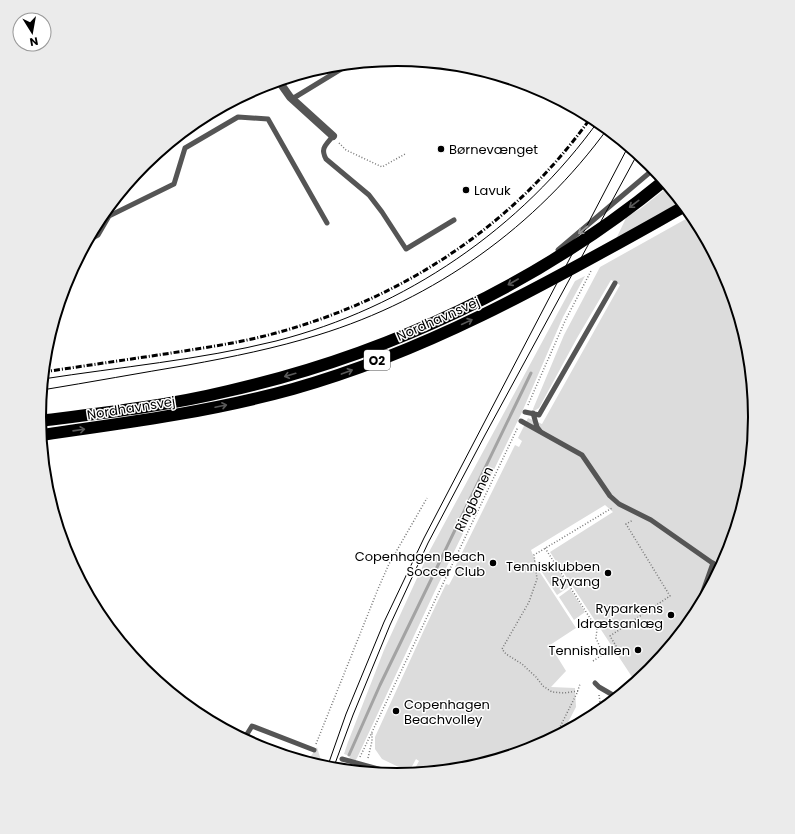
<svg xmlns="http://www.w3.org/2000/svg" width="795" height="834" font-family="Poppins,sans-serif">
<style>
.green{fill:#dcdcdc}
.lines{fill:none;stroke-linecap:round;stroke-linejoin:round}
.stream{stroke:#a3a3a3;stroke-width:3}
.path{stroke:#777;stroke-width:1.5;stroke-dasharray:1 2;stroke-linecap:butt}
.lane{stroke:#555;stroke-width:5}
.street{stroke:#555;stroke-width:8}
.highway{stroke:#000;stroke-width:12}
.tram{stroke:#000;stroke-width:1}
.rail{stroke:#000;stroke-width:3;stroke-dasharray:6 2 1 2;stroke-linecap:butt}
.oneway{stroke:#595959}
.oneway2{stroke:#999}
.poi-dot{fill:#000;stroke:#fff;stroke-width:1.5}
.labels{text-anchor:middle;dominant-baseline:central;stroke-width:3;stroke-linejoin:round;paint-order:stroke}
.shield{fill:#fff;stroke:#4c4c4c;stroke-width:1}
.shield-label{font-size:12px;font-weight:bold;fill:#000}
.poi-label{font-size:13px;fill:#000;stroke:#fff;text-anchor:end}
.street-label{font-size:13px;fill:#000;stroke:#fff}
.rim{fill:none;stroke:#000;stroke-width:2}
</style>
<rect width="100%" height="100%" fill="#fff"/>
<g class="green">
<path d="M669 186 682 201 616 239 627 216 640 209Z"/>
<path d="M693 215 729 280 749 347 756 417 749 487 711 587 695 616 651 671 636 683 550 552 613 512 605 505 531 550 539 571 576 628 550 645 566 671 551 687 575 688 576 707 562 734 534 748 467 769 412 774 419 761 416 759 409 772 382 759 375 749V737L424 630 446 584 449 585 458 568 455 567 515 445 519 447 522 441 518 438 528 418 542 424 620 285 611 280 577 338 539 408 534 411 533 409 564 335 600 267Z"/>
<path d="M585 276 563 317 522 412 434 593 357 758 355 761 349 760 350 756 344 754 348 742 384 650 429 552 575 281Z"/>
<path d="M554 564 569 587 557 595 542 572Z"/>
<path d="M570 589 585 612 574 620 559 597Z"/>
<path d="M317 747 322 764 321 767 307 762Z"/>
</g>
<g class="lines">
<path class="stream" d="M349 755 380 685 531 373"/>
<g class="path">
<path d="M301 74 303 73"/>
<path d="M339 143 346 150 382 167 405 154"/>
<path d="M528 405 565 321 591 271"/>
<path d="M545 548 597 629 596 638 603 654"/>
<path d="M593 661 616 646 610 636 670 596 626 524 633 520"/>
<path d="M578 691 564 693 552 692 543 686 536 677 522 664 506 654 502 649 529 602 537 579 534 555 612 508"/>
<path d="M599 695 600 702 607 706"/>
<path d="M555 737 577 693 580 684"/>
<path d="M316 744 378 589 389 564 427 498"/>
<path d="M360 757 518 427"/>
<path d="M368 758 372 741V733"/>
</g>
<g class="lane">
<path d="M292 99 351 63"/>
<path d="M229 102H234L262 85"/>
<path d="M333 136C326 145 320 148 326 159L369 195 382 212 406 249 454 220"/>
<path d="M87 241 98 235 109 216 174 184 185 148 238 117 268 119 327 223"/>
<path d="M558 250 655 168"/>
<path d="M60 301 64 299 62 295"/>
<path d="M525 412 539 415 615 283"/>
<path d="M533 413 537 427 540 431"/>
<path d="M521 421 582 455 610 496 619 504 651 520 721 569"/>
<path d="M696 614H695L713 563"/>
<path d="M595 683 599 687 618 698"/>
<path d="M244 739 252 726 314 750"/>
<path d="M342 759 400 775"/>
</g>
<path class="street" d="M278 80 290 97 333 136"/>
<g class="highway">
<path d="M39 421C103 413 166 406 228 391 387 355 539 284 665 180"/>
<path d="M41 435C126 423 210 412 293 389 433 350 560 276 685 206"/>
</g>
<g class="tram">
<path d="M43 379C120 367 199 360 276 341 405 308 521 229 599 120"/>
<path d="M42 390C91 382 140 373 188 365 232 357 276 348 318 335 435 299 536 227 608 128"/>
<path d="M327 768 346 714 384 622 424 538 629 145"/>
<path d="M333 769 353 715 390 625 428 543 485 435 638 153"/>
</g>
<path class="rail" d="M43 372C84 366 124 360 165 354 202 348 240 343 276 333 404 298 515 225 592 116"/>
</g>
<defs><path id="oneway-shaft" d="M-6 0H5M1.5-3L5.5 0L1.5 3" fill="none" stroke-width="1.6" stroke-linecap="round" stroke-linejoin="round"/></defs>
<g class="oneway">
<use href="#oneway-shaft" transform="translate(634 204) rotate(143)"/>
<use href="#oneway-shaft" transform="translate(513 282) rotate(150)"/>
<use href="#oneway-shaft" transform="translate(467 322) rotate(-25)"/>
<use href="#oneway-shaft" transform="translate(347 372) rotate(-20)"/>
<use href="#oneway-shaft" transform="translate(290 375) rotate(164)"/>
<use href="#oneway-shaft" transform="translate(221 406) rotate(-12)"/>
<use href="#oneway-shaft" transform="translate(79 430) rotate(-8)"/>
</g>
<use class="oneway2" href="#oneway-shaft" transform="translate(583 230) rotate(140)"/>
<g class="poi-dot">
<circle cx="441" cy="149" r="4"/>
<circle cx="466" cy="190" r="4"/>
<circle cx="493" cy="563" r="4"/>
<circle cx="608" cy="573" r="4"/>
<circle cx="671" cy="615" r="4"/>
<circle cx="638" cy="650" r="4"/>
<circle cx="396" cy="711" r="4"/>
</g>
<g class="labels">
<rect class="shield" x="364" y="350" width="26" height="20" rx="3"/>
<g class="shield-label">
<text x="377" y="360">O2</text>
</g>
<g class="poi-label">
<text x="449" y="149" text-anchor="start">Børnevænget</text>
<text x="474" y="190" text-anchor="start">Lavuk</text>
<text x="485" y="556">Copenhagen Beach<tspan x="485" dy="15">Soccer Club</tspan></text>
<text x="600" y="566">Tennisklubben<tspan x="600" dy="15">Ryvang</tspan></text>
<text x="663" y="608">Ryparkens<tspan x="663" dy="15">Idrætsanlæg</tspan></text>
<text x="630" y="650">Tennishallen</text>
<text x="404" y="704" text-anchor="start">Copenhagen<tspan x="404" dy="15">Beachvolley</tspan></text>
</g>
<g class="street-label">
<text transform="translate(438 319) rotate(-24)">Nordhavnsvej</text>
<text transform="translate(131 408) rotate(-9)">Nordhavnsvej</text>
<text transform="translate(474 499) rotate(-64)">Ringbanen</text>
</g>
</g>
<path d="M0 0H795V834H0ZM46 417a351 351 0 1 1 702 0a351 351 0 1 1-702 0Z" fill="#ebebeb" fill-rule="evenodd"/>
<path class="rim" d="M46 417a351 351 0 1 1 702 0a351 351 0 1 1-702 0Z"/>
<g transform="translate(32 32) rotate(169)"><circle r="19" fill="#ffffff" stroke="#999999"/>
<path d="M0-3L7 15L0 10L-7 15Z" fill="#000000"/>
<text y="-6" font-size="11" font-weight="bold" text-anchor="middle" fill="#000000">N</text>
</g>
</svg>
